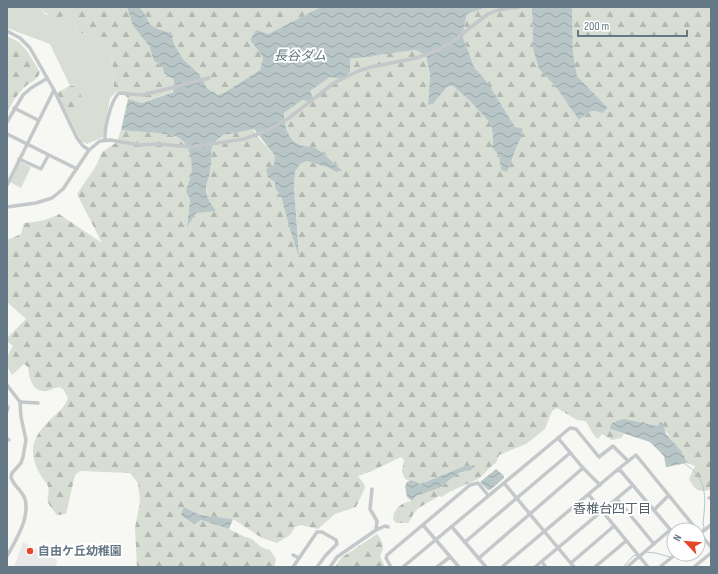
<svg xmlns="http://www.w3.org/2000/svg" width="718" height="574" font-family="'Sofia Sans Condensed','Noto Sans JP',sans-serif">
<style>
.built{fill:#e7e8e7}
.green{fill:#d8ded4}
.forest{fill:url(#forest-firs)}
.water{fill:url(#water-waves)}
.lines{fill:none;stroke-linecap:round;stroke-linejoin:round}
.stream{stroke:#b8c6c8;stroke-width:1}
.minor{stroke:#c4c8cb;stroke-width:3.5}
.poi-dot{fill:#e44826;stroke:#fff;stroke-width:1.5}
.labels{text-anchor:middle;dominant-baseline:central;stroke-width:4;stroke-linejoin:round;paint-order:stroke}
.poi-label{font-size:12px;font-weight:bold;fill:#657885;stroke:#fff;text-anchor:start}
.water-label{font-size:13px;font-style:italic;fill:#617a81;stroke:#fff}
.neighbourhood-label{font-size:13px;fill:#53616a;stroke:#fff}
</style>
<defs>
<pattern id="forest-firs" width="22" height="20" patternUnits="userSpaceOnUse"><rect width="22" height="20" fill="#d8ded4"/><path d="M5 1l3.5 6h-7zM16 11l3.5 6h-7z" fill="#b3b9b2"/></pattern>
<pattern id="water-waves" width="16" height="10" patternUnits="userSpaceOnUse"><rect width="16" height="10" fill="#b8c6c8"/><path d="M0 5q4-4 8 0t8 0" fill="none" stroke="#99a6a8"/></pattern>
</defs>
<rect width="100%" height="100%" fill="#f7f7f3"/>
<path class="built" d="M23 542 57 560 56 567H14Z"/>
<g class="green">
<path d="M7 7H38L46 15 68 14 73 19 78 32C84 34 93 36 99 39 114 48 113 73 114 88L120 91 116 92 110 98 103 137 87 144 81 141 57 93 70 86 50 44 7 28Z"/>
<path d="M20 162 31 167 21 188 10 182Z"/>
</g>
<g class="forest">
<path d="M38 7H127L133 26 149 46 154 61 162 66 164 73 174 80 173 91 142 103 128 99 124 93 114 88C113 73 114 48 99 39 93 36 84 34 78 32L73 19 68 14C56 21 47 15 38 7Z"/>
<path d="M139 7H321L268 34 250 40 263 57 260 70 227 91 218 95 207 88 199 74 183 59 174 44 171 33C164 31 155 29 150 24 146 18 145 12 139 7Z"/>
<path d="M487 7H532L533 49 539 69 555 86 579 120 589 112 608 108 577 76 573 54 572 7H711V490C697 492 696 491 689 479L695 466 687 463C680 449 668 439 664 426 647 427 632 418 615 421L610 429 624 434 621 438 612 440 602 434 598 439C591 434 591 427 585 421L577 420 557 408 552 411 545 429 526 444 499 455 496 463C488 467 484 476 476 480 464 486 452 489 442 497L439 496C433 500 418 507 415 512 412 515 411 520 408 523H396L393 519C394 517 393 514 395 512 397 506 406 501 412 501L416 496 439 488 459 473 465 472 476 465 462 467 419 484 405 479 402 472 404 460 401 457 372 471 358 476 364 484 365 488 356 507 335 514 318 529 301 525 295 527 290 535 277 543 262 538 233 519 200 515 184 507 201 520 229 529 243 536 252 539 261 547 270 550 276 559 274 567H137L135 528 140 502 138 483 130 473 80 471 75 475 66 514 57 515C54 511 50 507 48 502 46 496 51 493 47 484 45 481 42 478 40 474 26 449 34 435 53 417 60 410 65 407 68 398L63 389 59 387C54 388 51 390 47 391 32 393 29 377 28 367L24 364 12 375C4 363 6 358 13 346L7 341V338L26 319 7 302V240L21 234 24 223C37 222 48 220 59 214L102 243 77 194 96 166 102 152 117 142 121 130C136 132 163 132 177 137 190 141 193 162 191 174 190 180 188 186 186 192L190 199 187 226 207 196 206 182 210 173 211 161 210 152 215 142 225 134H230L253 129 258 137 275 156 274 165 275 188 281 196 290 230 299 253 294 187 295 172 300 164 307 161 329 168 336 172 343 171C336 165 324 152 316 148 311 146 305 147 300 145 288 140 284 125 284 113L302 100 310 91 330 77 340 79 349 59 415 50 426 55 430 75 428 105 433 104 448 86H453L471 102 491 124 493 137 492 147 499 156 501 170 507 172 517 146 523 134 522 128 515 127 488 83 474 67 463 37 464 27 467 14Z"/>
<path d="M7 36 19 42 27 51 40 72C38 79 33 81 27 85 18 93 11 103 7 114Z"/>
<path d="M70 86H75C82 94 86 104 78 112L68 114 57 93Z"/>
<path d="M377 534C382 540 386 548 380 556L385 567H335L341 558Z"/>
</g>
<g class="water">
<path d="M127 7H139C145 12 146 18 150 24 155 29 164 31 171 33L174 44 183 59 199 74 207 88 218 95 227 91 260 70 263 57 250 40 256 30 268 34 321 7H487L467 14 464 27 463 37 474 67 488 83 515 127 522 128 523 134 517 146 507 172 501 170 499 156 492 147 493 137 491 124 471 102 453 86H448L433 104 428 105 430 75 426 55 415 50 350 59V72L340 79 330 77 310 91 313 98 309 101 302 100 284 113C284 125 288 140 300 145 305 147 311 146 316 148 323 152 336 165 343 171L336 172 329 168 307 161 300 164 295 172 294 187 299 256 290 230 281 196 275 188V182L268 177 266 169 274 165 275 156 254 129 230 134H225C205 147 214 152 210 171 209 180 204 185 207 195 208 201 213 206 216 211L196 213 187 227 190 199 186 192C187 186 190 180 191 174 193 162 190 142 177 137 163 132 136 132 121 130L128 99 142 103 173 92 174 80 164 73 162 66 154 61 149 46 133 26Z"/>
<path d="M532 7H572L573 54 577 76 608 108 602 113C590 108 588 113 579 120L555 86 539 69 533 49Z"/>
<path d="M624 419 657 426 661 422 664 426 666 434 682 452 687 463 666 467 664 456 650 442 610 429C611 421 617 421 624 419Z"/>
<path d="M476 465 471 470 459 473 439 488 416 496 412 501 407 497 405 486 407 482 411 480 420 484 462 467Z"/>
<path d="M496 469 504 476V478L490 490H488L480 482Z"/>
<path d="M184 507 200 515 233 519 229 529 201 520 194 524 181 515Z"/>
</g>
<g class="lines">
<g class="stream">
<path d="M684 463C687 466 691 468 694 471 708 486 705 504 703 523L704 527 703 530"/>
<path d="M698 540 700 537"/>
<path d="M646 552 656 553 670 557"/>
<path d="M675 557 681 554"/>
<path d="M623 567 633 556 637 555"/>
</g>
<g class="minor">
<path d="M7 31 20 38 30 48 54 90 77 138 83 146 89 150"/>
<path d="M14 108 38 120"/>
<path d="M7 122 23 95 31 88 46 79"/>
<path d="M7 134 77 169"/>
<path d="M105 140C104 129 111 100 119 93L143 95 209 78"/>
<path d="M19 159 41 169 48 156"/>
<path d="M7 185 54 90"/>
<path d="M7 207 36 203 52 198 63 189 89 150 100 141 110 140 140 145 158 144 192 147 244 139 263 132 289 118 334 83 358 71 371 67 416 58 436 51 452 42 488 14 498 10 519 7"/>
<path d="M7 385 20 402 21 417 26 440 23 457 21 463 12 473 11 477C13 486 22 490 25 499 30 518 16 540 7 556"/>
<path d="M20 402 38 403"/>
<path d="M7 411 8 407"/>
<path d="M558 438 583 468 600 485"/>
<path d="M7 439 9 440"/>
<path d="M617 470 636 455 697 530"/>
<path d="M504 483 574 567"/>
<path d="M589 495 648 567"/>
<path d="M709 498 711 497"/>
<path d="M617 499 654 544"/>
<path d="M654 510 668 496"/>
<path d="M423 525 459 567"/>
<path d="M452 527 486 567"/>
<path d="M376 530 385 526 388 527"/>
<path d="M698 531 711 547"/>
<path d="M698 535 711 525"/>
<path d="M465 542 570 453"/>
<path d="M293 555 299 558"/>
<path d="M479 558 583 468"/>
<path d="M542 562 546 567"/>
<path d="M571 563 614 526"/>
<path d="M293 567 317 532H322L336 540 337 544 326 555 317 567"/>
<path d="M330 567 337 557 376 530 377 521 370 509 372 489"/>
<path d="M391 567 386 558 387 555 470 485 478 483 488 495"/>
<path d="M403 567 570 428 576 429 599 457 613 446 628 461"/>
<path d="M437 567 450 557"/>
<path d="M502 567 616 471 620 470 674 534"/>
<path d="M535 567 633 485"/>
<path d="M595 567 626 541"/>
<path d="M627 567 670 530"/>
<path d="M660 567 676 554"/>
<path d="M694 567 711 553"/>
</g>
</g>
<circle class="poi-dot" cx="30" cy="551" r="4"/>
<g class="labels">
<g class="poi-label">
<text x="38" y="551">自由ケ丘幼稚園</text>
</g>
<g class="water-label">
<text x="300" y="56">長谷ダム</text>
</g>
<g class="neighbourhood-label">
<text x="612" y="509">香椎台四丁目</text>
</g>
</g>
<rect width="718" height="574" fill="none" stroke="#657885" stroke-width="16"/>
<g transform="translate(686 542) rotate(296)"><circle r="19" fill="#ffffff" stroke="#c1c9ce"/>
<path d="M0-3L7 15L0 10L-7 15Z" fill="#e44826"/>
<text y="-6" font-size="11" font-weight="bold" text-anchor="middle" fill="#657885">N</text>
</g>
<path d="M578 30v6h109v-6" fill="none" stroke="#657885" stroke-width="2"/>
<text x="584" y="30" font-size="12" fill="#657885" stroke="#ffffff" stroke-width="3" paint-order="stroke">200 m</text>
</svg>
